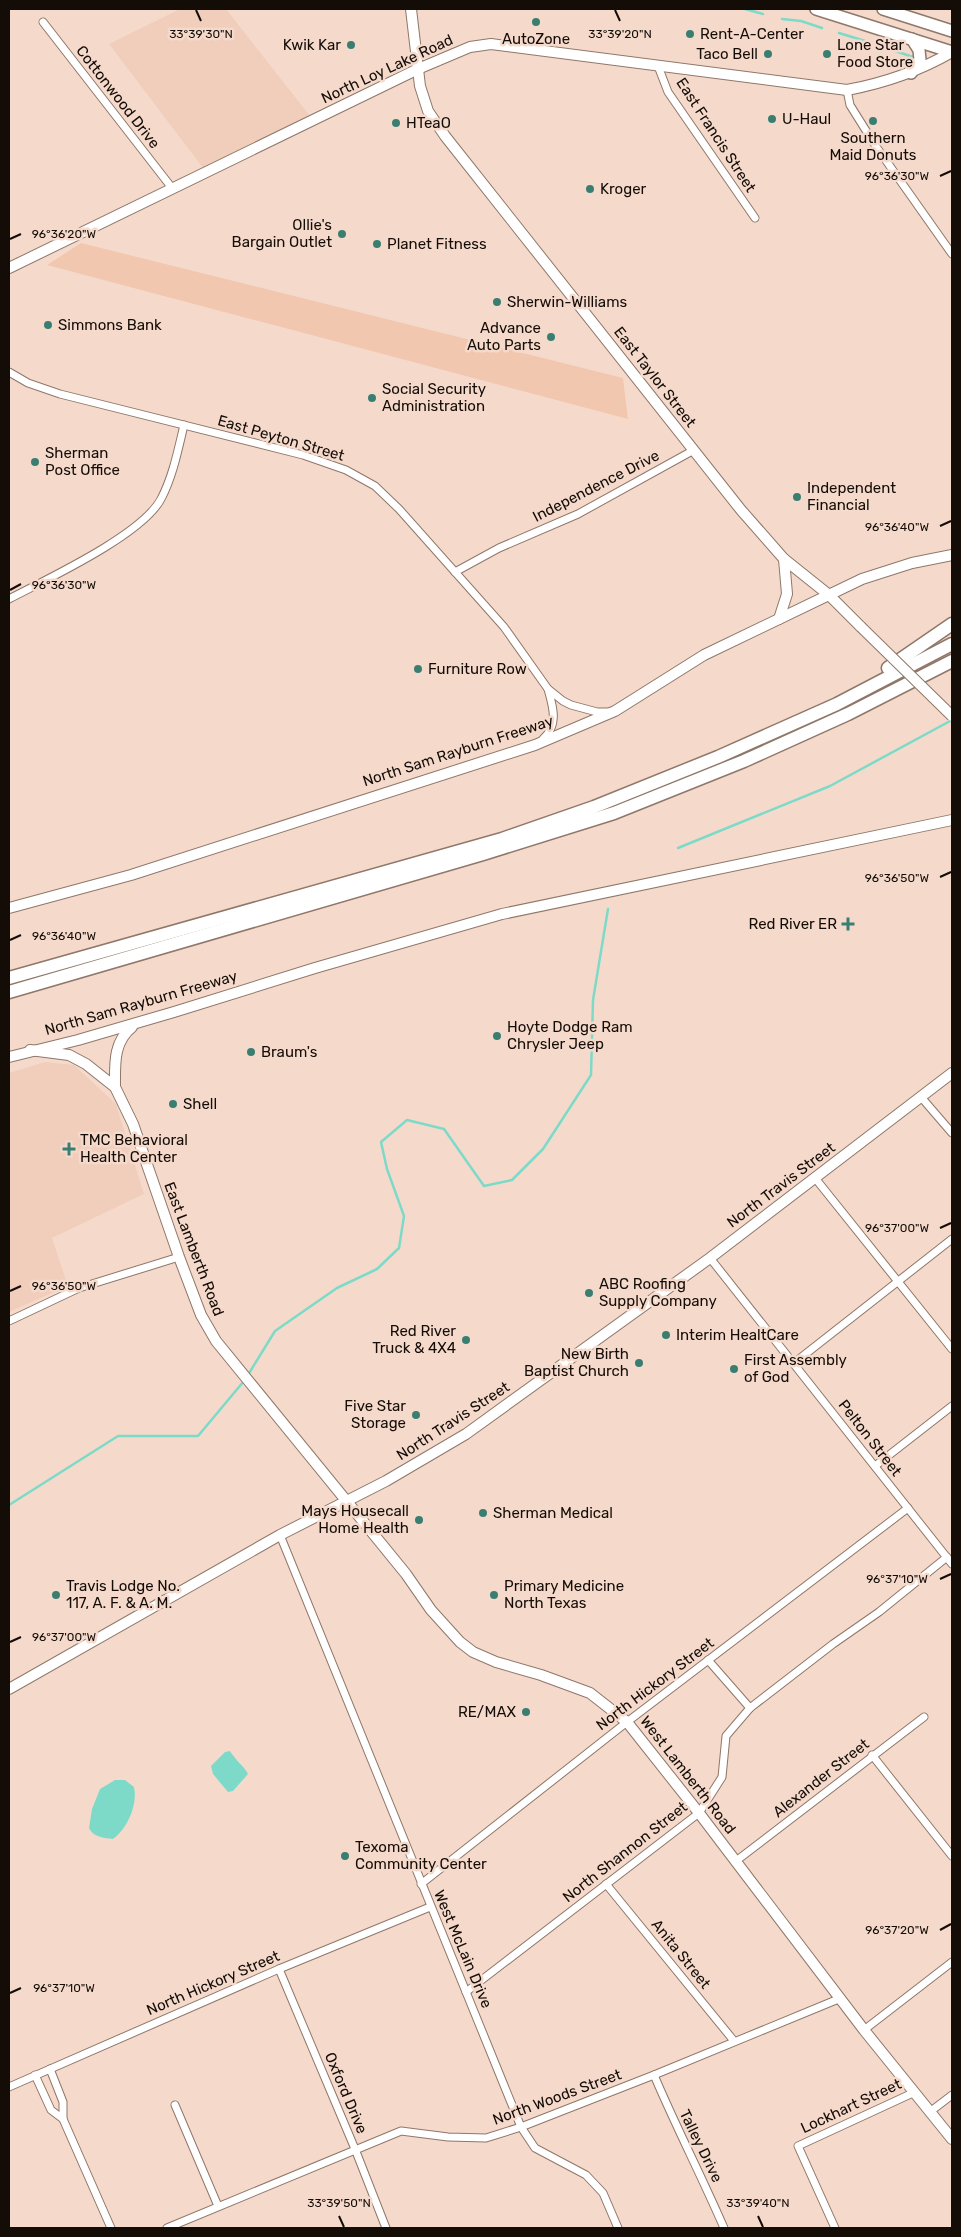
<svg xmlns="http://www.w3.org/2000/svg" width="961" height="2237" font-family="Rubik,sans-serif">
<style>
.built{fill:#f1cebc}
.green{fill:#f2c7b0}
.water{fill:#7edac8}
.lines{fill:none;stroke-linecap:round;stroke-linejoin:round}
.stream{stroke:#7edac8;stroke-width:2.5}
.street-casing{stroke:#8f7769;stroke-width:9}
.secondary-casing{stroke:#8f7769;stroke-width:12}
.primary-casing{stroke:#8f7769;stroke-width:14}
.highway-casing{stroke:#8f7769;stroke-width:15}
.street{stroke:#fff;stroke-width:7}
.secondary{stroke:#fff;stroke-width:10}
.primary{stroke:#fff;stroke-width:11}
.highway{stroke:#fff;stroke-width:12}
.secondary-bridge-casing{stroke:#8f7769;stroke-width:12;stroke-linecap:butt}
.secondary-bridge{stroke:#fff;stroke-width:10}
.ticks{fill:none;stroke:#140c07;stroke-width:2}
.poi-dot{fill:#3a7e72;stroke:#f5dacc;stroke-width:2}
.labels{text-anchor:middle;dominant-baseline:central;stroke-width:5;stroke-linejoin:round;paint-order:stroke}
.poi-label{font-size:15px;fill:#140c07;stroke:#f5dacc;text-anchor:start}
.street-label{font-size:15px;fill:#140c07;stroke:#f5dacc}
.ticks-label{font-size:12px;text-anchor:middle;fill:#140c07;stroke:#f5dacc;stroke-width:5;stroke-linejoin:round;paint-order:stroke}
</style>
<rect width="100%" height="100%" fill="#f5dacc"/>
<g class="built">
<path d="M180 9H226L310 116 203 168 109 44Z"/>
<path d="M45 1062 74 1065 116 1104 144 1194 52 1238 68 1286 9 1312V1073Z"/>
</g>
<path class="green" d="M81 243 623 378 628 419 47 265Z"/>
<g class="water">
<path d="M230 1751C235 1760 246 1768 248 1774L233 1791 228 1792 213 1774 211 1766 225 1752Z"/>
<path d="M115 1780H125L134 1787C138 1805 127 1829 113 1839 104 1838 93 1837 89 1828L92 1809 100 1789Z"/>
</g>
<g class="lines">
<g class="stream">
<path d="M745 9 763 14"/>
<path d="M782 19 801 21 822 28"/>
<path d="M839 33 865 41"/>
<path d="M883 47 913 57"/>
<path d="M678 848 830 786 952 720"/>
<path d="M248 1375 275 1331 337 1288 377 1269 399 1248 404 1216 387 1169 381 1142 407 1120 444 1129 484 1186 512 1180 543 1149 591 1075 593 1000 608 909"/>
<path d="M9 1505 118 1436H198L244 1381"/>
</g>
<defs>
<g id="street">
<path d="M43 22 172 188"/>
<path d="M658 66 668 92 755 218"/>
<path d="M847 90 850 105 875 145 952 254"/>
<path d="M9 372 28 383 60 394 303 455 346 470 375 486 399 509 504 627 548 689 563 701 571 705 597 712H609"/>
<path d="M455 572 499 548 578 514 694 450"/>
<path d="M9 599C47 579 142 535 161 499 173 476 178 450 184 425"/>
<path d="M543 739C559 725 553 707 548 689"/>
<path d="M921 1097 952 1133"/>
<path d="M815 1178 952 1349"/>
<path d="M710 1258 952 1564"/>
<path d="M9 1321 79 1288 179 1257"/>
<path d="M794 1363 952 1239"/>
<path d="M875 1466 952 1406"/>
<path d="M280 1535 521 2127 535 2148 586 2175 603 2193 618 2228"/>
<path d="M708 1660 750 1708"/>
<path d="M872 1755 952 1856"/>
<path d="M736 1861 924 1717"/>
<path d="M421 1884 627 1722 908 1508"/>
<path d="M606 1884 734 2041"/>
<path d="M279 1969 355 2149 386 2228"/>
<path d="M466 1992 699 1813 722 1777 726 1736 750 1708 833 1644 879 1612 947 1557"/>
<path d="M864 2030 952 1962"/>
<path d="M35 2075 51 2110 63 2119V2102L50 2069"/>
<path d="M654 2075C676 2127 702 2177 724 2228"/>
<path d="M9 2087 279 1969 430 1907"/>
<path d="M175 2105 218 2206"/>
<path d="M931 2111 952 2095"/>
<path d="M63 2119 111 2228"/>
<path d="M167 2228 401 2131 448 2137 486 2138 521 2127 654 2075 841 1998"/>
<path d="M835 2228 798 2146 915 2092"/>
</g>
<g id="secondary">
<path d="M411 9 420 86 428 111 445 136 741 510 784 559 829 595 861 627"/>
<path d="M9 268 418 69 470 47 491 44 847 90C885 83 919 71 952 52"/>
<path d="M779 619 787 594 784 559"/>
<path d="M9 908 131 875 535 745 615 711 704 655 862 579 912 563 952 555"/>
<path d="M30 1050 69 1055 86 1064 115 1087 133 1124 179 1257 201 1315 216 1341 406 1574 431 1610 460 1642 473 1652 496 1662 541 1675 590 1693 627 1722 699 1813 864 2030 952 2139"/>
<path d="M9 1057 78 1040 174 1012 315 968 502 914 952 820"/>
<path d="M115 1087C115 1065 113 1042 132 1027"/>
<path d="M9 1689 280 1535 386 1481 466 1434 710 1258 952 1073"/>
</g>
<g id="primary">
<path d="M816 9 952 52"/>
<path d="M883 9 952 31"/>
<path d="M911 73 920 60 919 50 912 39"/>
</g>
<g id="highway">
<path d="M888 668 952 624"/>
<path d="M9 978 502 839 594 807 718 757 837 704 952 644"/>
<path d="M9 992 483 854 614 813 744 761 848 714 952 661"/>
</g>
</defs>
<use href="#street" class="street-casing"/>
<use href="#secondary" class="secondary-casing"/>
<use href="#primary" class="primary-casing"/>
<use href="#highway" class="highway-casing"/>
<use href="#street" class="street"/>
<use href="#secondary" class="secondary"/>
<use href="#primary" class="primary"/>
<use href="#highway" class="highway"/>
<defs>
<path id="secondary-bridge" d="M861 627 952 716"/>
</defs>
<use href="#secondary-bridge" class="secondary-bridge-casing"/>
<use href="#secondary-bridge" class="secondary-bridge"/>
</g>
<path class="ticks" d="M196 10 201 21M615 10 620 21M940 176 951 171M10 239 21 234M940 526 951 521M10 590 21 584M940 877 951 872M10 940 21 935M940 1228 951 1223M10 1291 21 1286M940 1579 951 1574M10 1642 21 1637M940 1930 951 1924M10 1993 21 1988M339 2216 344 2227M758 2216 763 2227"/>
<g class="poi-dot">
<circle cx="536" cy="22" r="5"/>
<circle cx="690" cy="34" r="5"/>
<circle cx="351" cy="45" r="5"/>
<circle cx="768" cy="54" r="5"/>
<circle cx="827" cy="54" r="5"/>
<circle cx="772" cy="119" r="5"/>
<circle cx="873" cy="121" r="5"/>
<circle cx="396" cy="123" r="5"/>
<circle cx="590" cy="189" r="5"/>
<circle cx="342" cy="234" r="5"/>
<circle cx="377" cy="244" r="5"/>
<circle cx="497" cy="302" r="5"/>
<circle cx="48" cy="325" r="5"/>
<circle cx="551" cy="337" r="5"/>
<circle cx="372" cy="398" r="5"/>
<circle cx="35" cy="462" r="5"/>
<circle cx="797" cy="497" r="5"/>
<circle cx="418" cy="669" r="5"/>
<path d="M845.5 916.5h5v5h5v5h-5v5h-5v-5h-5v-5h5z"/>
<circle cx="497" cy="1036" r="5"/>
<circle cx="251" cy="1052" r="5"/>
<circle cx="173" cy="1104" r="5"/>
<path d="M66.5 1141.5h5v5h5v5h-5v5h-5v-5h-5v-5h5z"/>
<circle cx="589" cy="1293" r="5"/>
<circle cx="666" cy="1335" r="5"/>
<circle cx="466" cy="1340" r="5"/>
<circle cx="639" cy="1363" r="5"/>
<circle cx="734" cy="1369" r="5"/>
<circle cx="416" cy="1415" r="5"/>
<circle cx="483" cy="1513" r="5"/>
<circle cx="419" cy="1520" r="5"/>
<circle cx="56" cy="1595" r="5"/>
<circle cx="494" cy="1595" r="5"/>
<circle cx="526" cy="1712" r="5"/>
<circle cx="345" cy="1856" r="5"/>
</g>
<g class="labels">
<g class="poi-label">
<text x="700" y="34">Rent-A-Center</text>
<text x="536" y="39" text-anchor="middle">AutoZone</text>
<text x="341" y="45" text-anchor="end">Kwik Kar</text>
<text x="837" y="45">Lone Star<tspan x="837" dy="17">Food Store</tspan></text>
<text x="758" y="54" text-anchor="end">Taco Bell</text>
<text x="782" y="119">U-Haul</text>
<text x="406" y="123">HTeaO</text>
<text x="873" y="138" text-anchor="middle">Southern<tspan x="873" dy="17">Maid Donuts</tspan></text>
<text x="600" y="189">Kroger</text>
<text x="332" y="225" text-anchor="end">Ollie's<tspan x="332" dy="17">Bargain Outlet</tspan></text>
<text x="387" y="244">Planet Fitness</text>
<text x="507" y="302">Sherwin-Williams</text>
<text x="58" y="325">Simmons Bank</text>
<text x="541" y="328" text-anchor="end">Advance<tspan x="541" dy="17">Auto Parts</tspan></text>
<text x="382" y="389">Social Security<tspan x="382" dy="17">Administration</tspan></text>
<text x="45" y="453">Sherman<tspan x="45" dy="17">Post Office</tspan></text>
<text x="807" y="488">Independent<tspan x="807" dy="17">Financial</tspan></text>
<text x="428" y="669">Furniture Row</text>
<text x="837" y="924" text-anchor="end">Red River ER</text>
<text x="507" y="1027">Hoyte Dodge Ram<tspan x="507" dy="17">Chrysler Jeep</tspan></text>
<text x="261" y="1052">Braum's</text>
<text x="183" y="1104">Shell</text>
<text x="80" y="1140">TMC Behavioral<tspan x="80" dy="17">Health Center</tspan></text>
<text x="599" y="1284">ABC Roofing<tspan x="599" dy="17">Supply Company</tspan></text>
<text x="456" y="1331" text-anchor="end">Red River<tspan x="456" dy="17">Truck &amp; 4X4</tspan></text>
<text x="676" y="1335">Interim HealtCare</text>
<text x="629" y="1354" text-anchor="end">New Birth<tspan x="629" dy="17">Baptist Church</tspan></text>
<text x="744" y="1360">First Assembly<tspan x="744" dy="17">of God</tspan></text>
<text x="406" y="1406" text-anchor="end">Five Star<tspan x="406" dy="17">Storage</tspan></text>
<text x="409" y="1511" text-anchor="end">Mays Housecall<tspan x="409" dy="17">Home Health</tspan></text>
<text x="493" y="1513">Sherman Medical</text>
<text x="66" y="1586">Travis Lodge No.<tspan x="66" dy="17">117, A. F. &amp; A. M.</tspan></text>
<text x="504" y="1586">Primary Medicine<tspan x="504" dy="17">North Texas</tspan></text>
<text x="516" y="1712" text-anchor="end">RE/MAX</text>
<text x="355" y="1847">Texoma<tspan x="355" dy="17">Community Center</tspan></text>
</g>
<g class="street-label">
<text transform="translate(387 69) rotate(-25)">North Loy Lake Road</text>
<text transform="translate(118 97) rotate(52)">Cottonwood Drive</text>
<text transform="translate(716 135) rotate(57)">East Francis Street</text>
<text transform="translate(655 377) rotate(52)">East Taylor Street</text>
<text transform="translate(281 438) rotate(16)">East Peyton Street</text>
<text transform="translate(596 486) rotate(-27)">Independence Drive</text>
<text transform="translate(458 751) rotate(-18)">North Sam Rayburn Freeway</text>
<text transform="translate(141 1003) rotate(-16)">North Sam Rayburn Freeway</text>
<text transform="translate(781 1185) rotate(-37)">North Travis Street</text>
<text transform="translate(194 1249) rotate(69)">East Lamberth Road</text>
<text transform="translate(453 1421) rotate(-33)">North Travis Street</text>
<text transform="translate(870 1438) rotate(52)">Pelton Street</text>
<text transform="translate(655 1684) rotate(-37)">North Hickory Street</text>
<text transform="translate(688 1775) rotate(52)">West Lamberth Road</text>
<text transform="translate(821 1778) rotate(-38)">Alexander Street</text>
<text transform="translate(625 1852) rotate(-38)">North Shannon Street</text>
<text transform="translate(463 1949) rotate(67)">West McLain Drive</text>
<text transform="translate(681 1954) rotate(51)">Anita Street</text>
<text transform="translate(213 1983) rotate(-23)">North Hickory Street</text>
<text transform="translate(346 2093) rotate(67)">Oxford Drive</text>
<text transform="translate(557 2097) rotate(-20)">North Woods Street</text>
<text transform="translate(851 2106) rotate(-25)">Lockhart Street</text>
<text transform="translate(701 2146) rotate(64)">Talley Drive</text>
</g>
</g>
<g class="ticks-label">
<text x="201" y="38">33°39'30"N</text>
<text x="620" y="38">33°39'20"N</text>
<text x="897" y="180">96°36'30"W</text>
<text x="64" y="238">96°36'20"W</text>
<text x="897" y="531">96°36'40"W</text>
<text x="64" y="589">96°36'30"W</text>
<text x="897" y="882">96°36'50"W</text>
<text x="64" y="940">96°36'40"W</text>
<text x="897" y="1232">96°37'00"W</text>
<text x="64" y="1290">96°36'50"W</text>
<text x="897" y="1583">96°37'10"W</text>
<text x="64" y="1641">96°37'00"W</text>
<text x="897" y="1934">96°37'20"W</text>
<text x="64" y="1992">96°37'10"W</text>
<text x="339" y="2207">33°39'50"N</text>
<text x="758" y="2207">33°39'40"N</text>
</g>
<rect width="961" height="2237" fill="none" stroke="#140c07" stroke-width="20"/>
</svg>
